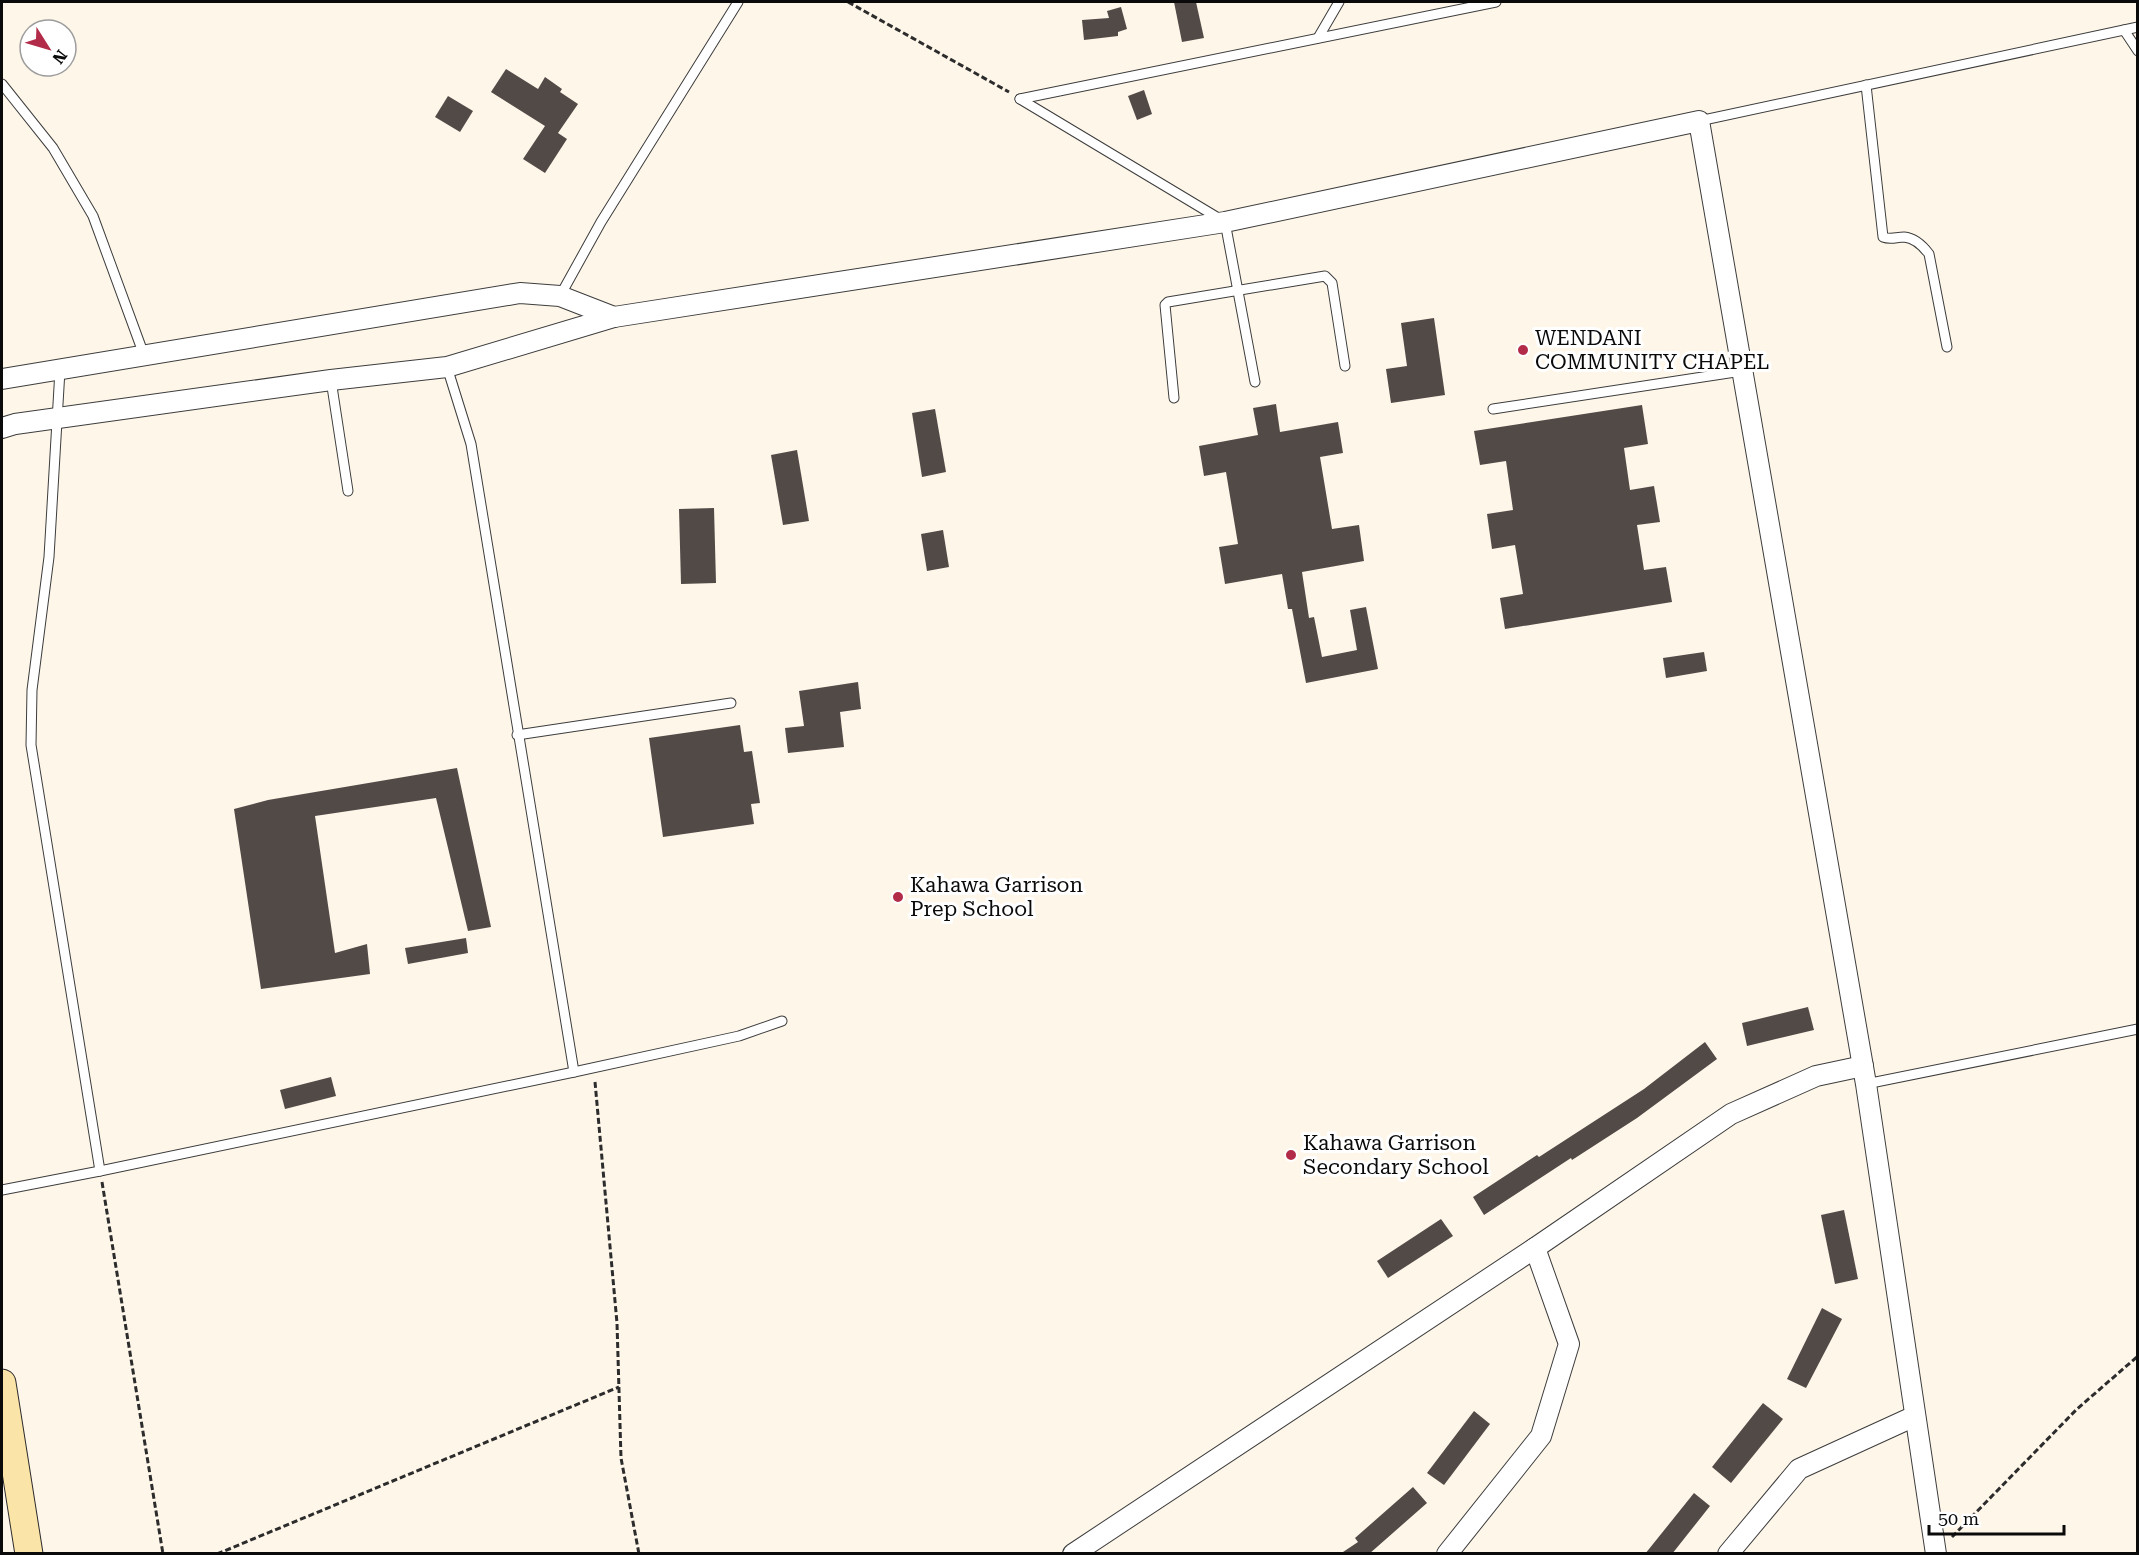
<svg xmlns="http://www.w3.org/2000/svg" width="2139" height="1555" font-family="'Roboto Serif',serif">
<style>
.building{fill:#524a47}
.lines{fill:none;stroke-linecap:round;stroke-linejoin:round}
.service-casing{stroke:#3d3d3d;stroke-width:11}
.minor-casing{stroke:#3d3d3d;stroke-width:22}
.secondary-casing{stroke:#2c2c2c;stroke-width:29}
.path{stroke:#2c2c2c;stroke-width:3;stroke-dasharray:6 3;stroke-linecap:butt}
.service{stroke:#fff;stroke-width:9}
.minor{stroke:#fff;stroke-width:20}
.secondary{stroke:#fbe4a7;stroke-width:27}
.poi-dot{fill:#b22b48;stroke:#fff;stroke-width:2}
.labels{text-anchor:middle;dominant-baseline:central;stroke-width:6;stroke-linejoin:round;paint-order:stroke}
.poi-label{font-size:21px;fill:#0a0a0a;stroke:#fff;text-anchor:start}
</style>
<rect width="100%" height="100%" fill="#fef6e9"/>
<g class="building">
<path d="M1174 2H1196L1204 38 1182 42Z"/>
<path d="M1121 7 1127 29 1118 32V36L1084 40 1082 20 1109 18 1107 11Z"/>
<path d="M506 69 538 89 545 77 562 89 560 92 578 104 558 133 567 139 545 173 523 159 545 126 491 92Z"/>
<path d="M1144 90 1152 114 1137 120 1128 96Z"/>
<path d="M448 96 473 111 460 132 435 117Z"/>
<path d="M1434 318 1445 395 1391 403 1386 369 1407 366 1401 323Z"/>
<path d="M1276 404 1280 432 1338 422 1343 453 1320 457 1332 529 1359 525 1364 561 1302 572 1309 618 1314 617 1322 657 1357 650 1350 610 1366 607 1378 669 1306 683 1292 609H1288L1282 574 1225 584 1219 547 1238 544 1226 472 1204 476 1199 446 1258 435 1253 408Z"/>
<path d="M1642 405 1648 444 1624 448 1630 490 1654 486 1660 522 1637 525 1644 570 1666 567 1672 602 1505 629 1500 598 1523 594 1515 545 1492 549 1487 514 1513 510 1506 461 1480 465 1474 431Z"/>
<path d="M935 409 946 472 922 477 912 413Z"/>
<path d="M797 450 809 521 783 525 771 455Z"/>
<path d="M714 508 716 583 681 584 679 509Z"/>
<path d="M943 530 949 567 927 571 921 534Z"/>
<path d="M1704 652 1707 671 1666 678 1663 658Z"/>
<path d="M858 682 861 709 840 712 844 747 788 753 785 728 804 726 799 691Z"/>
<path d="M740 725 744 752 752 751 760 803 751 804 754 824 663 837 649 738Z"/>
<path d="M457 768 491 927 468 931 436 798 315 816 335 953 367 944 370 974 261 989 234 809 268 800Z"/>
<path d="M466 938 468 953 408 964 405 948Z"/>
<path d="M1808 1007 1814 1030 1747 1046 1742 1023Z"/>
<path d="M1705 1042 1717 1059 1637 1118 1572 1160 1571 1158 1484 1215 1473 1197 1537 1155 1539 1157 1644 1089Z"/>
<path d="M331 1077 336 1096 285 1109 280 1090Z"/>
<path d="M1844 1210 1858 1279 1835 1284 1821 1215Z"/>
<path d="M1441 1219 1453 1236 1388 1278 1377 1261Z"/>
<path d="M1822 1308 1842 1319 1806 1388 1787 1379Z"/>
<path d="M1763 1403 1783 1419 1731 1483 1712 1467Z"/>
<path d="M1474 1411 1490 1424 1444 1485 1427 1473Z"/>
<path d="M1413 1487 1427 1503 1369 1554H1340L1358 1542 1355 1538Z"/>
<path d="M1694 1493 1710 1506 1672 1554H1645Z"/>
</g>
<g class="lines">
<defs>
<g id="service">
<path d="M2124 30 2138 51"/>
<path d="M1318 38 1339 2"/>
<path d="M2 84 53 148 93 216 144 355"/>
<path d="M1866 85 1883 237C1891 240 1896 237 1904 237 1915 238 1923 246 1929 254L1947 347"/>
<path d="M1020 99 1496 2"/>
<path d="M1020 99 1225 222 1255 382"/>
<path d="M1699 121 2138 27"/>
<path d="M560 296 601 222 738 2"/>
<path d="M447 367 471 444 574 1072"/>
<path d="M60 370 49 557 32 690 31 745 100 1171"/>
<path d="M331 380 348 491"/>
<path d="M1174 398 1165 305 1168 302 1325 276 1332 283 1345 366"/>
<path d="M1493 409 1742 371"/>
<path d="M517 735 731 703"/>
<path d="M1866 1084 2138 1029"/>
<path d="M2 1190 100 1171 574 1072 739 1036 782 1021"/>
</g>
<g id="minor">
<path d="M2 379 520 293 560 296 614 317"/>
<path d="M2 428 15 424 331 380 447 367 614 317 1225 222 1699 121 1866 1084 1936 1554"/>
<path d="M1073 1554 1535 1248 1731 1114 1816 1076 1863 1066"/>
<path d="M1447 1554 1541 1436 1569 1344 1535 1248"/>
<path d="M1728 1554 1799 1469 1915 1416"/>
</g>
<path id="secondary" d="M2 1383 29 1554"/>
</defs>
<use href="#service" class="service-casing"/>
<use href="#minor" class="minor-casing"/>
<use href="#secondary" class="secondary-casing"/>
<g class="path">
<path d="M848 2 1009 92"/>
<path d="M595 1082 617 1323 621 1458 639 1554"/>
<path d="M102 1182 163 1554"/>
<path d="M1952 1537 2077 1409 2138 1356"/>
<path d="M217 1554 619 1387"/>
</g>
<use href="#service" class="service"/>
<use href="#minor" class="minor"/>
<use href="#secondary" class="secondary"/>
</g>
<g class="poi-dot">
<circle cx="1523" cy="350" r="6"/>
<circle cx="898" cy="897" r="6"/>
<circle cx="1291" cy="1155" r="6"/>
</g>
<g class="labels">
<g class="poi-label">
<text x="1535" y="338">WENDANI<tspan x="1535" dy="24">COMMUNITY CHAPEL</tspan></text>
<text x="910" y="885">Kahawa Garrison<tspan x="910" dy="24">Prep School</tspan></text>
<text x="1303" y="1143">Kahawa Garrison<tspan x="1303" dy="24">Secondary School</tspan></text>
</g>
</g>
<rect width="2139" height="1555" fill="none" stroke="#0a0a0a" stroke-width="6"/>
<g transform="translate(48 48) rotate(127)"><circle r="28" fill="#ffffff" stroke="#9d9d9d" stroke-width="1.5"/>
<path d="M0-4.5L10 22L0 15L-10 22Z" fill="#b22b48"/>
<text y="-9" font-size="16" font-weight="bold" text-anchor="middle" fill="#0a0a0a">N</text>
</g>
<path d="M1929 1525v9h135v-9" fill="none" stroke="#0a0a0a" stroke-width="3"/>
<text x="1938" y="1525" font-size="18" fill="#0a0a0a" stroke="#ffffff" stroke-width="4.5" paint-order="stroke">50 m</text>
</svg>
